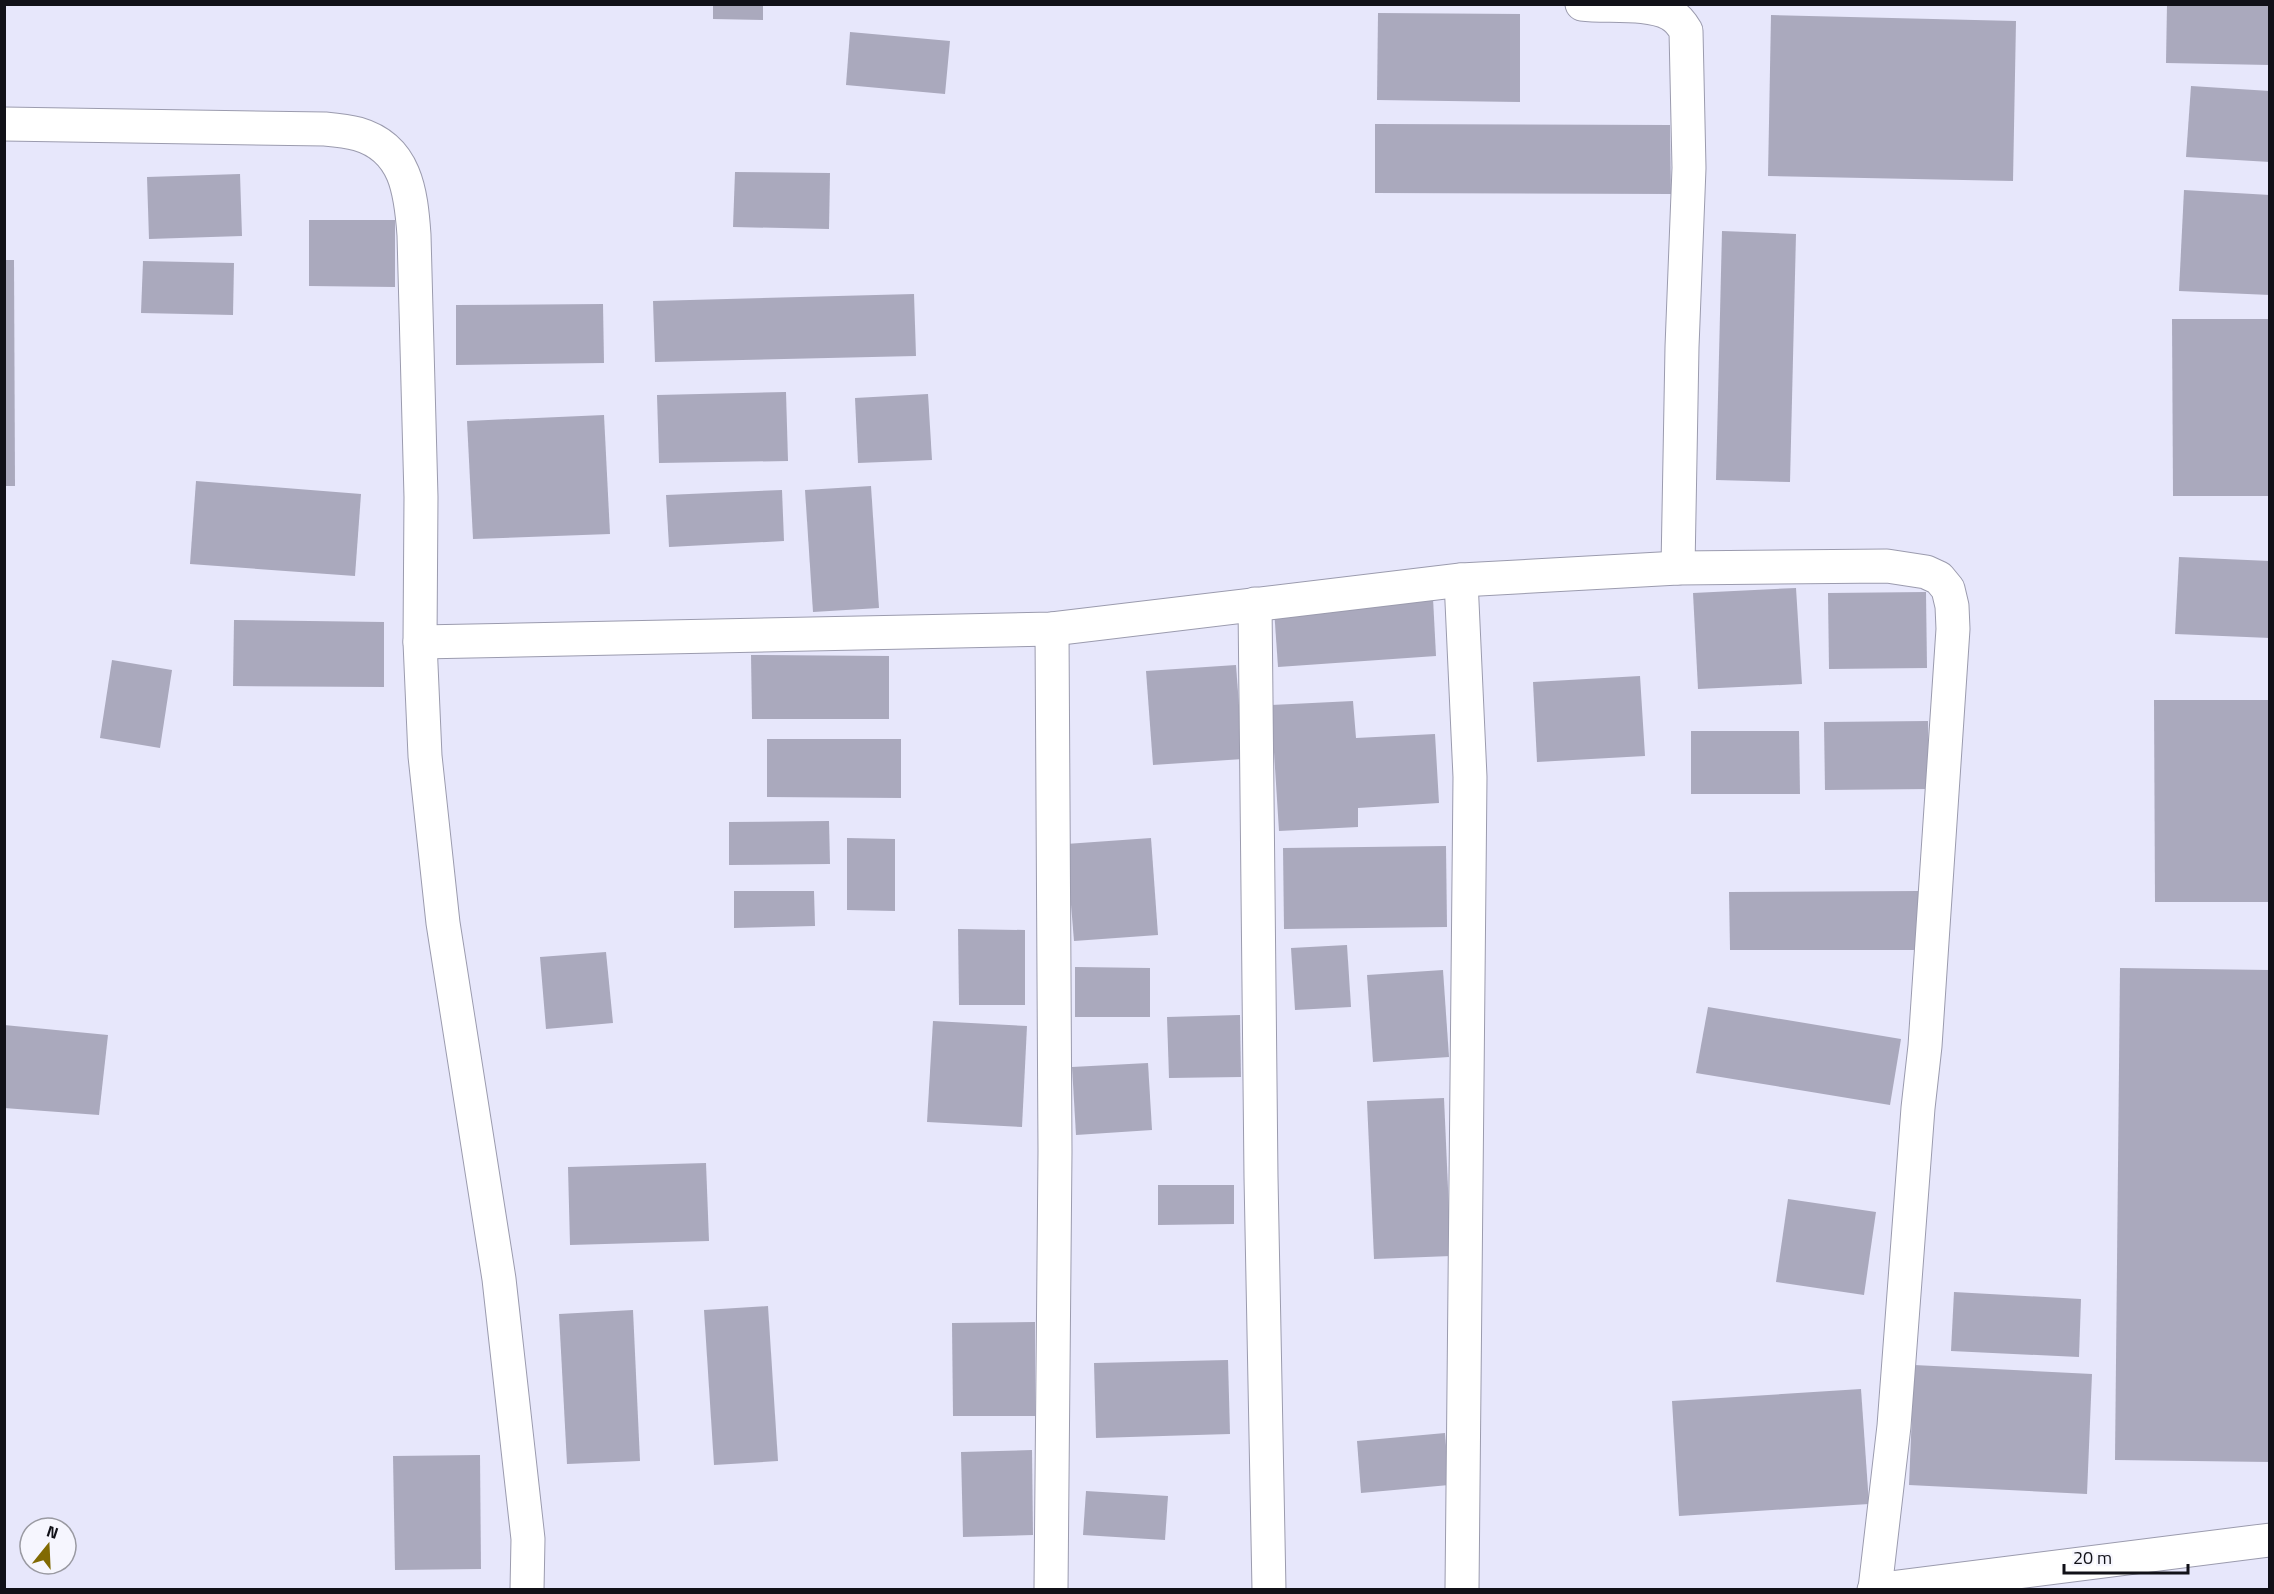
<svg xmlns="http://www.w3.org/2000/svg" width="2274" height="1594" font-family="'Titillium Web',sans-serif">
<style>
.building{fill:#aaa9bd}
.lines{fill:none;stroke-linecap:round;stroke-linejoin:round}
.minor-casing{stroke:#9b9bae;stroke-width:35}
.tertiary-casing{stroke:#9b9bae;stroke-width:35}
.minor{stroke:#fff;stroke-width:33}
.tertiary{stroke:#fff;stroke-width:33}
</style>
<rect width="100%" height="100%" fill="#e7e7fb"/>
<g class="building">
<path d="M713 4H763V20L713 19Z"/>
<path d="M2167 4H2270V65L2166 63Z"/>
<path d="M1378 13 1520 14V102L1377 100Z"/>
<path d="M1771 15 2016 21 2013 181 1768 176Z"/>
<path d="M850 32 950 41 945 94 846 85Z"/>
<path d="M2191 86 2270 91V162L2186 157Z"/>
<path d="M1375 124 1670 125 1671 194 1375 193Z"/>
<path d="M735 172 830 173 829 229 733 227Z"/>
<path d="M240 174 242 236 149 239 147 177Z"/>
<path d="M2184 190 2270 195V295L2179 291Z"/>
<path d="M309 220H395V287L309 286Z"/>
<path d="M1722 231 1796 234 1790 482 1716 480Z"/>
<path d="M4 260H14L15 486H4Z"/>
<path d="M143 261 234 263 233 315 141 313Z"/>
<path d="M914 294 916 356 655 362 653 301Z"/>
<path d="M603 304 604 363 456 365V305Z"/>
<path d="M2172 319H2270V496H2173Z"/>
<path d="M786 392 788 461 659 463 657 395Z"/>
<path d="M928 394 932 460 858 463 855 398Z"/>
<path d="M604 415 610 534 473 539 467 421Z"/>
<path d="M196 481 361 494 355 576 190 564Z"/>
<path d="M871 486 879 608 813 612 805 490Z"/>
<path d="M782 490 784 541 669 547 666 495Z"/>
<path d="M2179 557 2270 561V638L2175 634Z"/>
<path d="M1796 588 1802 684 1698 689 1693 593Z"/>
<path d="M1926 592 1927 668 1829 669 1828 593Z"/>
<path d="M1433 598 1436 656 1278 667 1274 609Z"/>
<path d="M234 620 384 622V687L233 686Z"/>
<path d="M751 655 889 656V719H752Z"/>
<path d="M112 660 172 670 160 748 100 738Z"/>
<path d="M1236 665 1243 759 1153 765 1146 671Z"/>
<path d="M1640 676 1645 756 1537 762 1533 682Z"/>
<path d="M2154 700H2270V902H2155Z"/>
<path d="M1353 701 1356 738 1435 734 1439 803 1358 808V827L1279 831 1271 705Z"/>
<path d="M1928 721 1929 789 1825 790 1824 722Z"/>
<path d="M1691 731H1799L1800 794H1691Z"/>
<path d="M767 739H901V798L767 797Z"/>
<path d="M829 821 830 864 729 865V822Z"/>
<path d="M847 838 895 839V911L847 910Z"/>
<path d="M1151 838 1158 935 1074 941 1066 844Z"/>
<path d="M1446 846 1447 927 1284 929 1283 848Z"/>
<path d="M734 891H814L815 926 734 928Z"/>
<path d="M1919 891 1920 950H1730L1729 892Z"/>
<path d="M958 929 1025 930V1005H959Z"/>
<path d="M1347 945 1351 1007 1295 1010 1291 948Z"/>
<path d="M606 952 613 1023 546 1029 540 957Z"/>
<path d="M1075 967 1150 968V1017H1075Z"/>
<path d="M2120 968 2270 970V1462L2115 1460Z"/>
<path d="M1443 970 1449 1057 1373 1062 1367 975Z"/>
<path d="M1708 1007 1901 1039 1890 1105 1696 1073Z"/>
<path d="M1240 1015 1241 1077 1169 1078 1167 1017Z"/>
<path d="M933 1021 1027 1026 1022 1127 927 1122Z"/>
<path d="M4 1025 108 1035 99 1115 4 1108Z"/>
<path d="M1148 1063 1152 1130 1076 1135 1072 1067Z"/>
<path d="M1444 1098 1451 1256 1374 1259 1367 1101Z"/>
<path d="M706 1163 709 1241 570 1245 568 1167Z"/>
<path d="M1158 1185H1234V1224L1158 1225Z"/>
<path d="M1788 1199 1876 1212 1864 1295 1776 1282Z"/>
<path d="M1954 1292 2081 1299 2079 1357 1951 1351Z"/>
<path d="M768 1306 778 1461 714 1465 704 1310Z"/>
<path d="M633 1310 640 1461 567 1464 559 1314Z"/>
<path d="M1035 1322V1416H953L952 1323Z"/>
<path d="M1228 1360 1230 1434 1096 1438 1094 1363Z"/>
<path d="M1914 1365 2092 1374 2087 1494 1909 1485Z"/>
<path d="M1861 1389 1869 1504 1679 1516 1672 1401Z"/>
<path d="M1445 1433 1449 1485 1361 1493 1357 1441Z"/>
<path d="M1032 1450 1033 1535 963 1537 961 1452Z"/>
<path d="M480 1455 481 1569 395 1570 393 1456Z"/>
<path d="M1086 1491 1168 1496 1165 1540 1083 1535Z"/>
</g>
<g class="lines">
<defs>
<g id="minor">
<path d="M1582 4C1607 7 1648 2 1670 14 1678 18 1682 24 1686 31L1689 168 1682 347 1678 568"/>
<path d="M4 124 325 129C336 130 347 131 358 134 406 148 411 192 414 235L421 497 420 642 425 756 443 923 499 1279 528 1539 527 1590"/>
<path d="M1461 580 1470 777 1462 1590"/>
<path d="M1255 604 1261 1177 1269 1590"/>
<path d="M420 642 1052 629 1461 580 1678 568 1887 566 1926 572 1939 578 1948 589 1952 606 1953 629 1925 1046 1918 1108 1894 1426 1875 1589"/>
<path d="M1051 1590 1055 1151 1052 629"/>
</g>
<path id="tertiary" d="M1874 1590 2270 1540"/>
</defs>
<use href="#minor" class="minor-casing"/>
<use href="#tertiary" class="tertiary-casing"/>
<use href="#minor" class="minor"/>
<use href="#tertiary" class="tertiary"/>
</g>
<rect width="2274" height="1594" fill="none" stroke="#111118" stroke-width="12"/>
<g transform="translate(48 1546) rotate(18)"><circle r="28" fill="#f6f6fe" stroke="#9a9aa2" stroke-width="1.5"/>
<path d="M0-4.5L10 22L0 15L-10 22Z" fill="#816a03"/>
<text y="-9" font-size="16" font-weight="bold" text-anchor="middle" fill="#111118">N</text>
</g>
<path d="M2064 1564v9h124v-9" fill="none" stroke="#111118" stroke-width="3"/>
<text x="2073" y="1564" font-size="18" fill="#111118" stroke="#f6f6fe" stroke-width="4.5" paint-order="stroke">20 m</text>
</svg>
